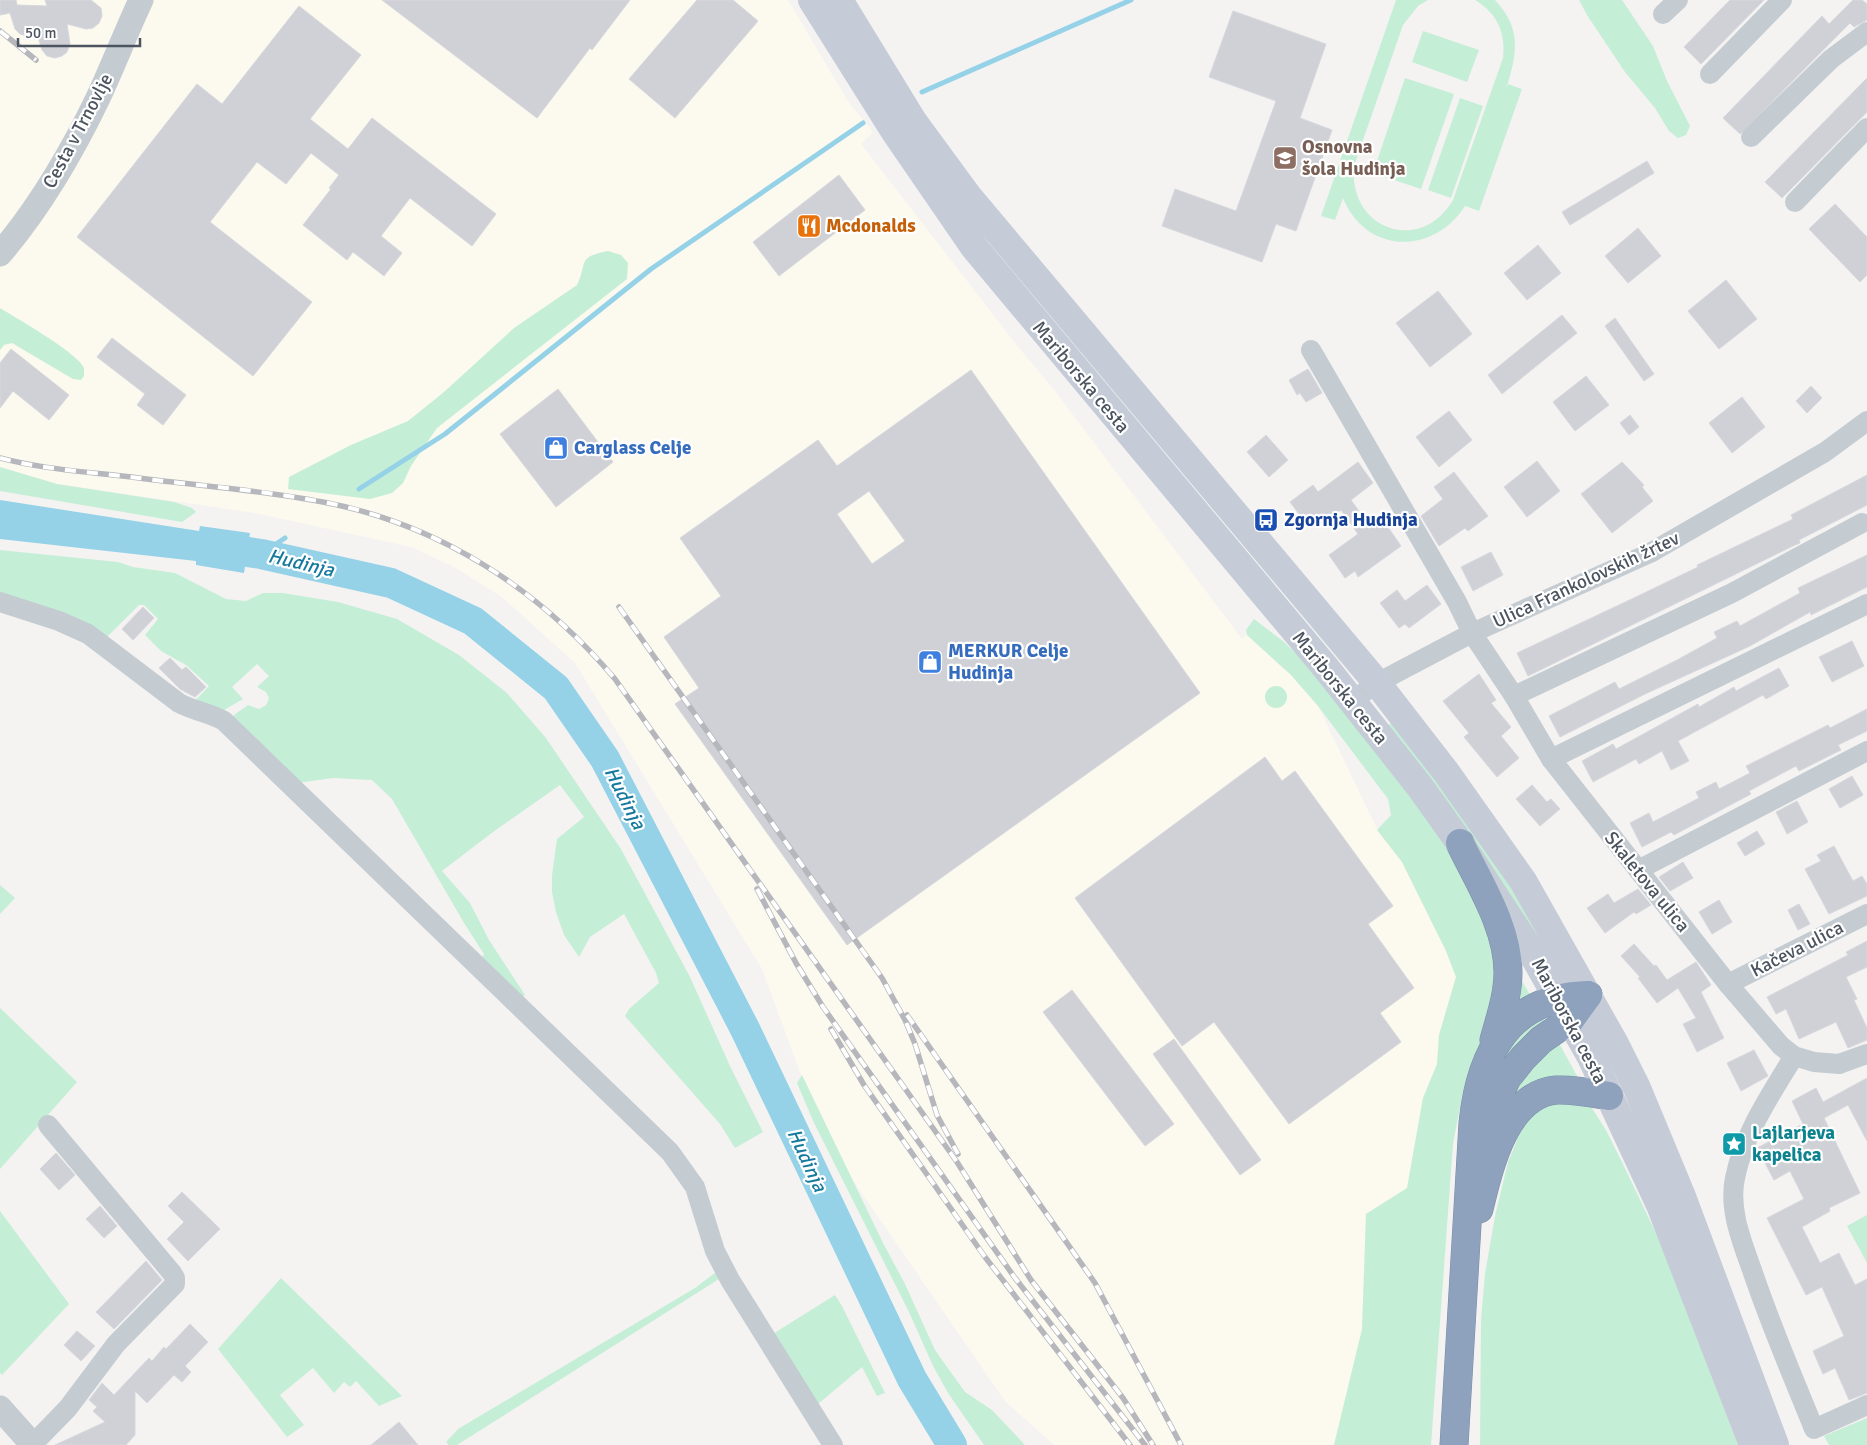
<svg xmlns="http://www.w3.org/2000/svg" width="1867" height="1445" font-family="Signika,sans-serif">
<style>
.commercial{fill:#fcf9ef}
.green{fill:#c5eed7}
.water{fill:#95d2e7}
.lines{fill:none;stroke-linecap:round;stroke-linejoin:round}
.stream{stroke:#95d2e7;stroke-width:5}
.river{stroke:#95d2e7;stroke-width:30}
.building{fill:#d0d1d6;stroke:#d7d8dd;fill-rule:evenodd}
.motorway-casing{stroke:#798da9;stroke-width:29}
.minor{stroke:#c4ccd2;stroke-width:20}
.tertiary{stroke:#c4ccd2;stroke-width:25}
.secondary{stroke:#c5ccd7;stroke-width:28}
.motorway{stroke:#8ea2bd;stroke-width:28}
.rail-casing{stroke:#b5b7bc;stroke-width:5.5}
.rail{stroke:#fff;stroke-width:4;stroke-dasharray:11;stroke-linecap:butt}
.labels{text-anchor:middle;dominant-baseline:central;stroke-width:4.5;stroke-linejoin:round;paint-order:stroke}
.street-label{font-size:19px;fill:#4b545f;stroke:#fff}
.education-label{font-size:19px;font-weight:bold;fill:#785e54;stroke:#fff;text-anchor:start}
.food-label{font-size:19px;font-weight:bold;fill:#c56008;stroke:#fff;text-anchor:start}
.shop-label{font-size:19px;font-weight:bold;fill:#366cbe;stroke:#fff;text-anchor:start}
.transit-label{font-size:19px;font-weight:bold;fill:#164399;stroke:#fff;text-anchor:start}
.culture-label{font-size:19px;font-weight:bold;fill:#0d838f;stroke:#fff;text-anchor:start}
.water-label{font-size:20px;font-style:italic;fill:#167a9f;stroke:#fff}
</style>
<rect width="100%" height="100%" fill="#f4f3f2"/>
<path class="commercial" d="M0 0H788L849 103 873 132 861 144 1019 348 1055 391 1242 639 1247 635 1291 675 1318 706 1377 829 1402 862 1446 951 1456 977 1439 1035 1437 1064 1423 1098 1407 1188 1366 1214 1362 1329 1334 1445H1054L1005 1401 850 1176 804 1083 762 969 575 663 502 597 456 568 411 547 255 513 57 484 0 467Z"/>
<g class="green">
<path d="M1396 0H1428L1418 6 1403 25 1354 166C1348 230 1421 255 1453 200L1503 58C1506 33 1497 13 1475 0H1495C1524 31 1516 57 1505 93L1508 84 1522 89 1479 211 1465 206C1434 255 1366 255 1343 198L1335 220 1321 216Z"/>
<path d="M1579 0H1622L1653 46 1667 81 1690 126 1686 135 1678 138 1669 131 1655 108 1625 72 1587 15Z"/>
<path d="M1423 31 1479 50 1467 82 1412 62Z"/>
<path d="M1405 78 1454 94 1421 189 1373 173Z"/>
<path d="M1460 98 1483 106 1451 198 1428 190Z"/>
<path d="M608 251 621 255 628 263 627 279 437 428 411 466 403 483 392 493 370 499 288 489 289 477 351 445 408 421 444 392 514 328 577 285C588 263 576 257 608 251Z"/>
<path d="M0 308C16 318 78 353 84 368 84 369 84 375 84 376L81 380 73 379 12 343 4 345 0 350Z"/>
<path d="M0 467 57 484 174 502 192 508 196 512 182 522 0 491Z"/>
<path d="M0 550 118 562 133 567 175 573 226 599 246 601 263 593H283L338 602 397 619 459 655 507 693 546 738 621 849 690 977 730 1066 763 1132 735 1148 720 1124 625 1016 629 1009 659 983 656 973 624 914 590 937 579 957 564 935 556 912 552 892V875L557 839 584 817 560 785 493 832 442 871 470 903 489 940 525 995 518 1000 479 962 484 954 464 923 392 799 372 780 333 778 297 783 231 722 234 715 248 705 259 709 266 705 269 698 266 692 257 687 269 676 257 664 232 687 243 699 219 713 190 706 209 686 186 665 161 651 145 635 158 619 144 605H139L103 641 0 598Z"/>
<path d="M1254 619 1283 641 1318 675 1370 738 1462 869 1504 973 1471 1079 1463 1091 1453 1144 1431 1445H1334L1362 1329 1366 1214 1407 1188 1423 1098 1437 1064 1439 1035 1456 977 1446 951 1402 862 1377 830 1391 815 1388 799 1318 706 1291 675 1247 635 1246 630Z"/>
<circle cx="1276" cy="697" r="11"/>
<path d="M1394 720 1480 836 1565 979 1559 981 1387 727Z"/>
<path d="M0 885 15 898 0 914Z"/>
<path d="M1513 966 1532 998 1512 1013Z"/>
<path d="M0 1008 77 1082 0 1169Z"/>
<path d="M1542 1016 1545 1022 1492 1073 1511 1040Z"/>
<path d="M1560 1045 1581 1083 1508 1102C1522 1080 1534 1054 1560 1045Z"/>
<path d="M802 1075 883 1243 904 1282 935 1350 965 1392 992 1410 1025 1445H984L948 1393 933 1366 909 1312 814 1123 797 1083Z"/>
<path d="M1558 1099 1590 1105 1606 1130 1622 1162 1674 1271 1678 1289 1738 1445H1480L1481 1320 1485 1274 1495 1216 1508 1162 1522 1128 1537 1109Z"/>
<path d="M0 1211 69 1304 2 1375 0 1373Z"/>
<path d="M1867 1215V1263L1847 1226Z"/>
<path d="M716 1272 719 1279 457 1445H449L446 1442 458 1429 695 1288Z"/>
<path d="M281 1278 402 1396 379 1406 356 1381 350 1387 344 1382 334 1393 313 1368 280 1395 304 1425 287 1437 218 1349Z"/>
<path d="M835 1295 842 1306 885 1393 877 1396 862 1367 818 1404 768 1337Z"/>
<path d="M1867 1418V1445H1829L1824 1436Z"/>
</g>
<path class="water" d="M0 500 199 531 200 526 250 533 244 573 196 565V561L0 539Z"/>
<g class="lines">
<g class="stream">
<path d="M922 92 1131 0"/>
<path d="M359 489 445 434 651 269 863 123"/>
<path d="M261 554 285 538"/>
</g>
<path class="river" d="M208 546 261 554 391 583 473 621 556 688 605 759 745 1029 912 1379 952 1445"/>
</g>
<g class="building">
<path d="M0 0H16L17 5 47 6 45 0H91L101 8 102 16 99 23 93 28 86 29 67 24 70 44 67 52 62 56 55 58 47 56 42 50 37 34 27 36 20 34 15 29 10 13 0 15Z"/>
<path d="M382 0H630L592 50 590 48 537 118Z"/>
<path d="M697 0H733L758 21 675 118 629 79Z"/>
<path d="M1730 0H1764L1701 64 1684 47Z"/>
<path d="M1853 0H1862L1867 4V20L1854 27 1850 23 1740 134 1723 118 1822 16 1829 24Z"/>
<path d="M299 6 361 55 310 119 348 149 372 118 496 214 472 246 410 198 381 236 402 253 384 276 353 252 347 260 303 225 331 189 329 188 339 175 311 153 286 184 257 162 210 222 312 302 253 376 77 237 197 84 222 104Z"/>
<path d="M1233 11 1326 44 1300 118 1332 130 1296 231 1276 224 1262 262 1162 226 1175 189 1236 211 1276 101 1209 77Z"/>
<path d="M1867 78V112L1782 198 1765 182Z"/>
<path d="M1647 161 1654 173 1570 225 1562 212Z"/>
<path d="M839 175 865 210 779 276 753 242Z"/>
<path d="M1835 204 1867 237V275L1860 282 1809 229Z"/>
<path d="M1638 228 1661 256 1628 283 1605 256Z"/>
<path d="M1538 245 1561 273 1527 300 1504 273Z"/>
<path d="M1726 280 1757 319 1719 349 1688 311Z"/>
<path d="M1438 291 1472 334 1430 367 1396 323Z"/>
<path d="M1562 315 1577 333 1502 394 1488 375Z"/>
<path d="M1615 318 1654 374 1644 381 1605 326Z"/>
<path d="M112 338 186 395 163 425 137 405 145 394 97 357Z"/>
<path d="M11 349 69 395 49 420 13 391 0 408V363Z"/>
<path d="M1308 369 1322 393 1306 402 1300 393 1297 395 1289 380Z"/>
<path d="M971 370 1200 693 847 945 675 704 699 688 664 637 721 596 680 538 818 440 837 466ZM869 491 905 541 872 564 837 514Z"/>
<path d="M1586 376 1609 405 1575 431 1553 402Z"/>
<path d="M1811 386 1822 398 1807 413 1796 401Z"/>
<path d="M558 389 613 462 556 507 500 434Z"/>
<path d="M1742 397 1765 427 1732 453 1709 423Z"/>
<path d="M1449 411 1472 440 1439 467 1416 437Z"/>
<path d="M1630 415 1639 427 1629 435 1620 423Z"/>
<path d="M1266 435 1288 460 1269 477 1247 452Z"/>
<path d="M1537 461 1560 491 1527 517 1504 487Z"/>
<path d="M1358 462 1373 483 1351 500 1369 525 1381 517 1401 546 1358 577 1355 571 1345 578 1329 555 1358 534 1341 510 1321 525 1316 519 1308 526 1290 502 1313 485 1318 492Z"/>
<path d="M1622 462 1644 485 1642 487 1653 501 1612 533 1581 494Z"/>
<path d="M1454 472 1488 516 1468 531 1465 528 1439 546 1421 516 1443 499 1434 487Z"/>
<path d="M1867 475V505L1799 540 1800 543 1795 545 1528 676 1517 653 1638 596 1698 567 1697 565 1793 519 1791 515Z"/>
<path d="M1491 552 1503 575 1473 591 1461 567Z"/>
<path d="M1867 555V587L1811 615 1810 612 1750 646 1645 694 1560 737 1549 716 1615 682 1619 689 1677 660 1717 638 1714 632 1737 621 1740 626 1800 593 1798 588Z"/>
<path d="M1427 585 1441 604 1409 628 1405 624 1399 628 1380 603 1397 590 1405 601Z"/>
<path d="M143 607 154 618 133 640 122 629Z"/>
<path d="M1852 641 1864 666 1832 682 1819 657Z"/>
<path d="M170 658 182 670 186 667 206 687 195 697 180 689 159 668Z"/>
<path d="M1779 668 1789 686 1766 699 1763 695 1678 741 1689 761 1671 770 1662 751 1639 764 1636 759 1593 782 1582 761 1613 744 1616 749 1698 704 1699 707 1734 687 1736 691Z"/>
<path d="M1479 674 1496 700 1491 703 1511 727 1501 736 1519 758 1497 777 1464 737 1469 733 1443 701Z"/>
<path d="M1867 709V731L1838 745 1841 750 1799 771 1796 766 1749 791 1751 794 1674 835 1671 832 1642 847 1630 823 1649 813 1653 822 1699 798 1696 792 1716 782 1719 789 1750 773 1746 766 1828 725 1830 728Z"/>
<path d="M1265 757 1282 781 1295 771 1393 906 1368 924 1414 988 1380 1013 1401 1042 1289 1124 1214 1022 1182 1046 1075 898Z"/>
<path d="M1852 776 1863 795 1840 808 1829 789Z"/>
<path d="M1532 785 1547 802 1551 799 1560 809 1540 826 1516 799Z"/>
<path d="M1797 801 1808 822 1787 834 1776 812Z"/>
<path d="M1757 831 1765 844 1745 856 1737 843Z"/>
<path d="M1834 846 1853 881 1862 876 1867 884V896L1829 914 1805 869 1821 861 1817 855Z"/>
<path d="M1683 862 1693 878 1670 891 1659 877Z"/>
<path d="M1638 889 1651 905 1636 914 1634 912 1605 933 1587 908 1608 894 1614 903Z"/>
<path d="M1719 900 1732 922 1712 934 1699 912Z"/>
<path d="M1799 904 1810 924 1798 930 1788 910Z"/>
<path d="M1867 941V967L1846 977 1857 999 1854 1000 1867 1028V1040L1848 1048 1836 1022 1799 1039 1786 1009 1776 1014 1767 997 1848 955 1846 952Z"/>
<path d="M1634 944 1654 966 1656 965 1667 980 1696 962 1711 985 1701 992 1724 1038 1697 1052 1683 1024 1696 1018 1678 988 1657 1003 1638 978 1640 977 1621 956Z"/>
<path d="M1072 990 1174 1124 1145 1146 1043 1012Z"/>
<path d="M1174 1039 1261 1160 1240 1175 1153 1054Z"/>
<path d="M1754 1050 1768 1076 1741 1091 1727 1063Z"/>
<path d="M1867 1078V1141L1848 1105 1824 1118 1860 1193 1829 1208 1830 1211 1802 1227 1820 1263 1839 1253 1855 1285 1867 1279V1393L1849 1400 1835 1368 1823 1374 1813 1351 1844 1336 1822 1287 1806 1295 1767 1218 1804 1199 1790 1171 1774 1180 1757 1148 1803 1124 1792 1101 1816 1088 1823 1102Z"/>
<path d="M56 1153 75 1175 59 1190 40 1169Z"/>
<path d="M182 1192 220 1229 188 1261 167 1239 184 1222 168 1206Z"/>
<path d="M100 1206 117 1226 104 1238 86 1219Z"/>
<path d="M146 1261 162 1280 114 1329 96 1312Z"/>
<path d="M190 1324 208 1342 185 1366 191 1372 182 1382 174 1375 147 1403 135 1391V1435L126 1445H55L105 1422 93 1411 97 1407 89 1400 99 1387 102 1383 114 1395 149 1358 152 1361 164 1347 166 1349Z"/>
<path d="M77 1331 95 1346 81 1361 64 1345Z"/>
<path d="M399 1422 418 1445H371Z"/>
</g>
<g class="lines">
<defs>
<g id="motorway">
<path d="M1460 843C1479 883 1508 927 1508 972 1508 996 1500 1018 1494 1040"/>
<path d="M1478 1139 1507 1078 1523 1058 1541 1040 1570 1020 1588 995"/>
<path d="M1479 1209C1489 1168 1505 1095 1556 1090 1574 1089 1592 1093 1609 1096"/>
<path d="M1454 1445 1473 1123C1480 1053 1509 997 1588 995"/>
</g>
</defs>
<use href="#motorway" class="motorway-casing"/>
<g class="minor">
<path d="M1663 14 1678 0"/>
<path d="M1710 74 1782 0"/>
<path d="M1751 137 1831 59 1867 32"/>
<path d="M1795 202 1867 128"/>
<path d="M1311 350 1457 602 1472 633 1514 696 1551 759 1728 984 1781 1046 1794 1056 1814 1062 1839 1064 1867 1054"/>
<path d="M0 602 59 621 88 634 179 703C194 711 210 713 224 721L670 1152 695 1187 715 1251 730 1280 833 1445"/>
<path d="M1514 696 1732 593 1862 523"/>
<path d="M1352 701 1377 683 1472 633 1650 553 1825 452 1867 421"/>
<path d="M1551 759 1867 604"/>
<path d="M1638 870 1867 751"/>
<path d="M1728 984 1867 914"/>
<path d="M1794 1056C1771 1094 1744 1133 1735 1178 1728 1210 1743 1244 1753 1273 1771 1326 1793 1377 1814 1429L1867 1405"/>
<path d="M33 1444 68 1408 116 1344 175 1284V1278L172 1273 48 1125"/>
</g>
<g class="tertiary">
<path d="M0 254C40 207 71 154 98 98 113 66 126 32 141 0"/>
<path d="M0 1408 33 1445"/>
</g>
<g class="secondary">
<path d="M812 0 895 132 974 247 1326 668 1420 787 1460 843 1529 948 1591 1057 1660 1205 1753 1445"/>
<path d="M839 0 913 121 968 196 1377 683 1446 772 1523 881 1615 1044 1637 1088 1681 1194 1775 1445"/>
</g>
<use href="#motorway" class="motorway"/>
<defs>
<g id="rail">
<path d="M0 31 36 60"/>
<path d="M0 458C45 470 93 472 139 478 200 486 262 490 323 502 439 524 539 589 615 679L957 1162 1031 1280 1123 1398 1153 1445"/>
<path d="M619 607 882 978 905 1020 915 1044 937 1115 958 1154"/>
<path d="M757 889 796 963 823 1007 1015 1278 1145 1445"/>
<path d="M907 1015 1095 1283 1181 1445"/>
<path d="M831 1029 864 1085 985 1257 1130 1445"/>
</g>
</defs>
<use href="#rail" class="rail-casing"/>
<use href="#rail" class="rail"/>
</g>
<defs>
<symbol id="school-square" viewBox="-11 -11 22 22"><rect x="-9" y="-9" width="18" height="18" rx="4" fill="#8d6e63" stroke="#fff"/><path d="M0-5L7-2L0 1L-7-2ZM-4 1L0 2.5L4 1V4Q0 6-4 4Z" fill="#fff"/></symbol>
<symbol id="restaurant-square" viewBox="-11 -11 22 22"><rect x="-9" y="-9" width="18" height="18" rx="4" fill="#e8710a" stroke="#fff"/><path d="M-5-6h1v4h1v-4h1v4h1v-4h1v5L-1.5 .5V6h-2V.5L-5-1ZM5-6V6H3V1.5H1.5Q1.5-4 5-6Z" fill="#fff"/></symbol>
<symbol id="shop-square" viewBox="-11 -11 22 22"><rect x="-9" y="-9" width="18" height="18" rx="4" fill="#3f7fe0" stroke="#fff"/><path d="M-5-2.5h2.3a2.7 3.5 0 0 1 5.4 0H5L5.5 6h-11ZM-1.5-2.5h3a1.5 2.3 0 0 0-3 0Z" fill="#fff"/></symbol>
<symbol id="bus-square" viewBox="-11 -11 22 22"><rect x="-9" y="-9" width="18" height="18" rx="4" fill="#1a4fb4" stroke="#fff"/><path d="M-5-6H5V4H4V6H2V4H-2V6H-4V4H-5ZM-3.5-4V0h7V-4ZM-3.5 1.2v1.5H-2V1.2ZM2 1.2v1.5H3.5V1.2Z" fill="#fff"/></symbol>
<symbol id="sight-square" viewBox="-11 -11 22 22"><rect x="-9" y="-9" width="18" height="18" rx="4" fill="#0f9aa8" stroke="#fff"/><path d="M0-6L1.8-2.2L6-1.7L2.9 1.2L3.7 5.4L0 3.3L-3.7 5.4L-2.9 1.2L-6-1.7L-1.8-2.2Z" fill="#fff"/></symbol>
</defs>
<g fill-rule="evenodd">
<use href="#school-square" x="1271" y="144" width="28" height="28"/>
<use href="#restaurant-square" x="795" y="212" width="28" height="28"/>
<use href="#shop-square" x="542" y="434" width="28" height="28"/>
<use href="#bus-square" x="1252" y="506" width="28" height="28"/>
<use href="#shop-square" x="916" y="648" width="28" height="28"/>
<use href="#sight-square" x="1720" y="1130" width="28" height="28"/>
</g>
<g class="labels">
<g class="street-label">
<text transform="translate(78 131) rotate(-62)">Cesta v Trnovlje</text>
<text transform="translate(1081 377) rotate(50)">Mariborska cesta</text>
<text transform="translate(1586 580) rotate(-25)">Ulica Frankolovskih žrtev</text>
<text transform="translate(1340 688) rotate(51)">Mariborska cesta</text>
<text transform="translate(1647 882) rotate(51)">Skaletova ulica</text>
<text transform="translate(1797 949) rotate(-27)">Kačeva ulica</text>
<text transform="translate(1569 1021) rotate(62)">Mariborska cesta</text>
</g>
<g class="education-label">
<text x="1302" y="147">Osnovna<tspan x="1302" dy="22">šola Hudinja</tspan></text>
</g>
<g class="food-label">
<text x="826" y="226">Mcdonalds</text>
</g>
<g class="shop-label">
<text x="574" y="448">Carglass Celje</text>
<text x="948" y="651">MERKUR Celje<tspan x="948" dy="22">Hudinja</tspan></text>
</g>
<g class="transit-label">
<text x="1284" y="520">Zgornja Hudinja</text>
</g>
<g class="culture-label">
<text x="1752" y="1133">Lajlarjeva<tspan x="1752" dy="22">kapelica</tspan></text>
</g>
<g class="water-label">
<text transform="translate(301 563) rotate(13)">Hudinja</text>
<text transform="translate(625 798) rotate(63)">Hudinja</text>
<text transform="translate(807 1160) rotate(65)">Hudinja</text>
</g>
</g>
<path d="M18 38v8h122v-8" fill="none" stroke="#4b545f" stroke-width="2.5"/>
<text x="25" y="38" font-size="15" fill="#4b545f" stroke="#ffffff" stroke-width="4" paint-order="stroke">50 m</text>
</svg>
